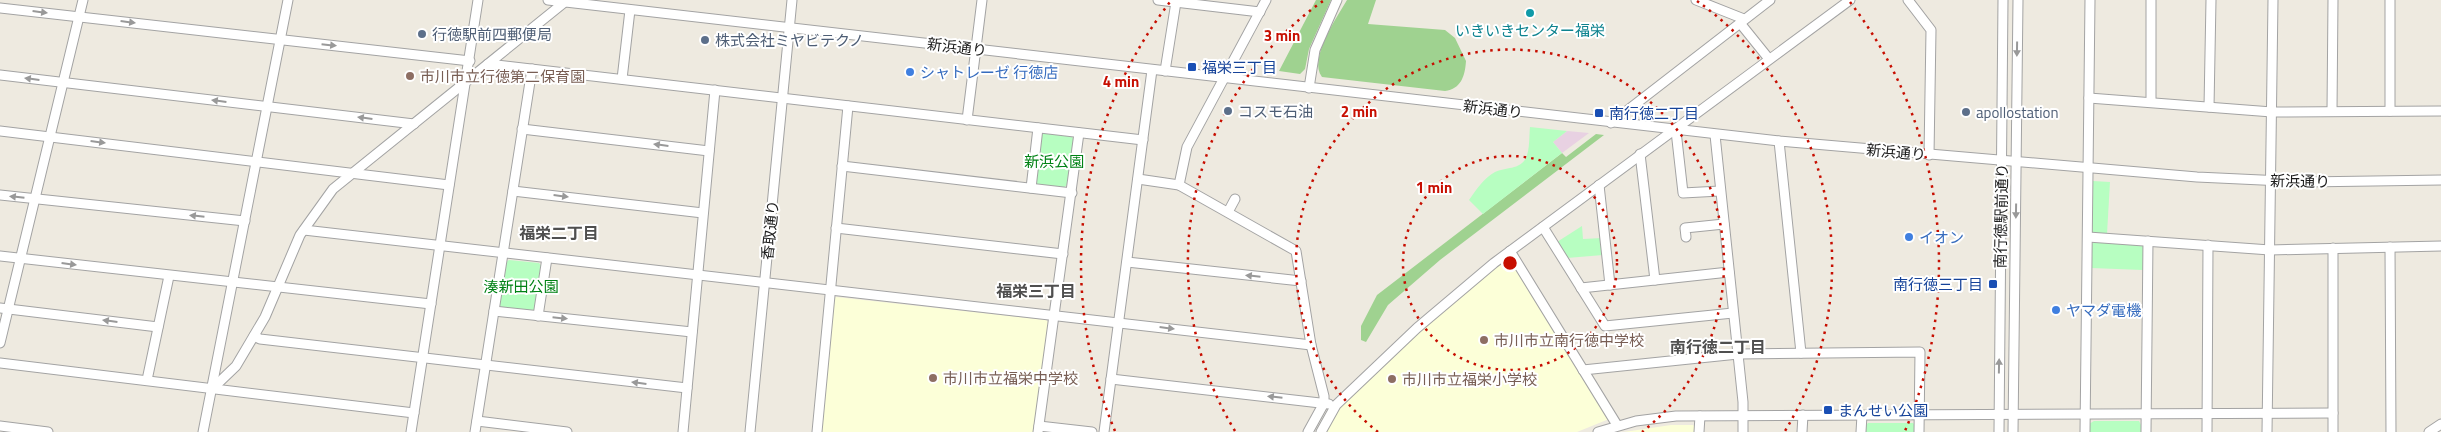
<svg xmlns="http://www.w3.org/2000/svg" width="2441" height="432" font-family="'Titillium Web','Noto Sans JP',sans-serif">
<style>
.industrial{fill:#e8d1e2}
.education{fill:#fcffd8}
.forest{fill:#9fd290}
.park{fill:#b7fec1}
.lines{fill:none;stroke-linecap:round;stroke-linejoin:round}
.minor-casing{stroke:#a3a3a3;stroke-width:11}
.minor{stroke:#fff;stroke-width:9}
.oneway{fill:#999}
.ring{fill:none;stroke:#c70e00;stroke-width:2.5;stroke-dasharray:2.5 5}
.culture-dot{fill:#0f9aa8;stroke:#fff;stroke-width:2}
.service-dot{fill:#5c6f8a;stroke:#fff;stroke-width:2}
.transit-dot{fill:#1a4fb4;stroke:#fff;stroke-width:2}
.shop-dot{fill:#3f7fe0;stroke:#fff;stroke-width:2}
.education-dot{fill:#8d6e63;stroke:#fff;stroke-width:2}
.labels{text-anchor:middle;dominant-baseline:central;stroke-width:4;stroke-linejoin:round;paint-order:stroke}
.culture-label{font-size:15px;fill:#0d838f;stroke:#fff}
.service-label{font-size:15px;fill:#4e5e75;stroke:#fff;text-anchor:start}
.street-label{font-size:15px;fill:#1c1c1c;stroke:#fff}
.transit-label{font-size:15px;fill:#164399;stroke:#fff;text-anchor:start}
.shop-label{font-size:15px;fill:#366cbe;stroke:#fff;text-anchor:start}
.education-label{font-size:15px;fill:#785e54;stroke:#fff;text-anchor:start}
.park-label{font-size:15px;fill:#018215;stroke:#fff}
.neighbourhood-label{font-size:16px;font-weight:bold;fill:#4f4f4f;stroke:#fff}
.centre{fill:#c70e00;stroke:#fff;stroke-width:2.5}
.ring-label{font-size:15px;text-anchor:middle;font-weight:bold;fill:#c70e00;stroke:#fff;stroke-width:4;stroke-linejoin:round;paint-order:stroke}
</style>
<rect width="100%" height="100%" fill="#eeeae0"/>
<path class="industrial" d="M1567 131 1589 133 1562 153 1553 142Z"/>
<g class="education">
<path d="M1507 258H1509L1609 419 1577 432H1325L1338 408 1419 330Z"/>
<path d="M836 297 1046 320 1049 323 1034 432H821L833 299Z"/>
<path d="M1671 425H1693L1696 428 1695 432H1624Z"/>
</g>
<g class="forest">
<path d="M1316 0H1331L1309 49 1305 69 1300 74 1279 71Z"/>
<path d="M1347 0H1376L1368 24 1445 30 1455 38 1466 61C1465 76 1461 89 1445 91L1322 77C1308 59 1337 17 1347 0Z"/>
<path d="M1596 134 1604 135 1440 260 1388 305 1366 342 1361 340V326L1377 295 1562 153 1566 157Z"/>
</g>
<g class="park">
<path d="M1530 127 1567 131 1553 142 1562 153 1483 214 1469 200C1476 190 1484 178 1495 172 1505 167 1520 170 1526 158 1530 149 1529 136 1530 127Z"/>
<path d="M1043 133 1071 136 1074 139 1067 185 1063 188 1036 184 1034 182 1040 136Z"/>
<path d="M2093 181 2110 182 2107 234 2093 233 2091 230Z"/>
<path d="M1582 226 1583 239 1602 238 1603 255 1567 258 1557 242Z"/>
<path d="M2095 241 2140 244 2143 247V270L2091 268 2092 244Z"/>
<path d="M509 260 539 263 542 267 536 310 532 312 502 309 499 305 506 262Z"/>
<path d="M2094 421H2139L2141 425V432H2089V424Z"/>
<path d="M1868 423H1913L1916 426V432H1865V426Z"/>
</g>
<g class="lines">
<defs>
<g id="minor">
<path d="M548 0 1779 141 2197 177 2305 182 2441 180"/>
<path d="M1158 0 1260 12"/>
<path d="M1696 0 1744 19"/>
<path d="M1908 0 1931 30 1929 155"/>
<path d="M2390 0V111"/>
<path d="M0 8 470 61"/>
<path d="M1740 23 1769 59"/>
<path d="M488 64 1143 140"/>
<path d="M1165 71 1176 2"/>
<path d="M0 75 414 124"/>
<path d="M622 79 630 10"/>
<path d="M1309 88 1315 50 1337 0"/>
<path d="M2089 98 2272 112 2441 111"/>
<path d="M2151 102V0"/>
<path d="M2209 107 2211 0"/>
<path d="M2332 111 2333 0"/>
<path d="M967 120 982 0"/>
<path d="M1611 123 1770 0"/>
<path d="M522 129 709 151"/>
<path d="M0 131 449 185"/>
<path d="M1676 131 1683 193 1720 191"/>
<path d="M1715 135 1743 402V432"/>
<path d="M1779 141 1801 353"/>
<path d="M1640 154 1655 280"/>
<path d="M842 166 1072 193"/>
<path d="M1138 179 1179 185 1296 251 1311 345 1324 396V403L1308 432"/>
<path d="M1179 185 1187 147 1266 0"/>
<path d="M1599 185 1610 285"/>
<path d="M1031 188 1038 128"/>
<path d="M513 191 703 213"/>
<path d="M0 195 245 221"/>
<path d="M1228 212 1235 199"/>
<path d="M1543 227 1605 326 1733 313"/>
<path d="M836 228 1063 254"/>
<path d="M304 230 1311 345"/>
<path d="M1686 237 1685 228 1724 224"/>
<path d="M2088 237 2270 250 2441 246"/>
<path d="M2390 247 2391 432"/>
<path d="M1510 251 1617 425"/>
<path d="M0 256 431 304"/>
<path d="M1127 262 1301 281"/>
<path d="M1581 288 1729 272"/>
<path d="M0 308 158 327"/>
<path d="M494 311 692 332"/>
<path d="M538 316 547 258"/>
<path d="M254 336 260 339 687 388"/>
<path d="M0 343 83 0"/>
<path d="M0 363 414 413"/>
<path d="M1583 370 1738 354 1920 352 1919 432"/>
<path d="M1111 379 1329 404"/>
<path d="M147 380 169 276"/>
<path d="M212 389 236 366 265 317 300 235 333 189 566 1"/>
<path d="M477 421 567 432"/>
<path d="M0 426 48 432"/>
<path d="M1039 426 1092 432"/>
<path d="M203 432 288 0"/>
<path d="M411 432 478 0"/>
<path d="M475 432 532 69"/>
<path d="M683 432 715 90"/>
<path d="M750 432 792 0"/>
<path d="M817 432 848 106"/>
<path d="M1038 432 1079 133"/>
<path d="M1104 432 1152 70"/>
<path d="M1321 432 1336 405 1417 328 1494 263 1850 0"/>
<path d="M1598 432 1636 421 1676 416 2333 413"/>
<path d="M1699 432 1700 416"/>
<path d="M1802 432 1803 415"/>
<path d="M1861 432 1862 415"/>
<path d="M1999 432 2003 0"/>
<path d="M2013 432 2018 0"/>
<path d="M2085 432 2090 0"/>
<path d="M2146 432 2148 241"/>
<path d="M2207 432 2208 245"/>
<path d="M2267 432 2273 0"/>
<path d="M2333 432V248"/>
<path d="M2429 432 2441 424"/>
</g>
</defs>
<use href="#minor" class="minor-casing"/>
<use href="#minor" class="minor"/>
</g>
<defs><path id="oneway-solid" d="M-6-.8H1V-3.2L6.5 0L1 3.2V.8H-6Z" transform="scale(1.25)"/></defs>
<g class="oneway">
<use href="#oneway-solid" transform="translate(40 12) rotate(7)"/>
<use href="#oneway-solid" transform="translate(128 22) rotate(7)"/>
<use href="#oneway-solid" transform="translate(329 45) rotate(6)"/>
<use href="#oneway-solid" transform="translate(2017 49) rotate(91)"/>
<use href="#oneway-solid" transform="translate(32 79) rotate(-173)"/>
<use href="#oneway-solid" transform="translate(219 101) rotate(-173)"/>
<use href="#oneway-solid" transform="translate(365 118) rotate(-173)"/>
<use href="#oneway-solid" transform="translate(98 142) rotate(7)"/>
<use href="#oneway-solid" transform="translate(661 145) rotate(-173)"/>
<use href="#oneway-solid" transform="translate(561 196) rotate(7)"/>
<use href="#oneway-solid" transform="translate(17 197) rotate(-174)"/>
<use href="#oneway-solid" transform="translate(2016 211) rotate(91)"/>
<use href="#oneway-solid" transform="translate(197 216) rotate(-174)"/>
<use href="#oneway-solid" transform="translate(69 264) rotate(7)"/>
<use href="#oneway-solid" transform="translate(1253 276) rotate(-174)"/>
<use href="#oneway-solid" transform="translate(560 318) rotate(6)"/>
<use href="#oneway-solid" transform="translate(110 321) rotate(-173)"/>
<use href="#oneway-solid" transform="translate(1167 328) rotate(7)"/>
<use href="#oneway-solid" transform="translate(1999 366) rotate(-89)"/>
<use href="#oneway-solid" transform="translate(639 383) rotate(-173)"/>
<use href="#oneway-solid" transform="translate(1275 397) rotate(-174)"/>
</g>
<g class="ring">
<circle cx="1510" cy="263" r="107"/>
<path d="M1378 432A214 214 0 1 1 1642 432"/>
<path d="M1235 431A322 322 0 0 1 1323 1M1697 1A322 322 0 0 1 1785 431"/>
<path d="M1115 431A429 429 0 0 1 1170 2M1850 2A429 429 0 0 1 1905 431"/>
</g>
<circle class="culture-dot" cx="1530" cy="13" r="5"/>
<g class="service-dot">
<circle cx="422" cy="34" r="5"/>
<circle cx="705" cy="40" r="5"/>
<circle cx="1228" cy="111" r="5"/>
<circle cx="1966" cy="112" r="5"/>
</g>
<g class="transit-dot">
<rect x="1187" y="62" width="10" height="10" rx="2.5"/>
<rect x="1594" y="108" width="10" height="10" rx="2.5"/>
<rect x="1988" y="279" width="10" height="10" rx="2.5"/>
<rect x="1823" y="405" width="10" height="10" rx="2.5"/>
</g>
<g class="shop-dot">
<circle cx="910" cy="72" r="5"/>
<circle cx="1909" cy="237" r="5"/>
<circle cx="2056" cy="310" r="5"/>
</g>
<g class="education-dot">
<circle cx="410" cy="76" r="5"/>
<circle cx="1484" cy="340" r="5"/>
<circle cx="933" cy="378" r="5"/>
<circle cx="1392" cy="379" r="5"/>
</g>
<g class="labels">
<g class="culture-label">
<text x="1530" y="30">いきいきセンター福栄</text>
</g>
<g class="service-label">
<text x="432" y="34">行徳駅前四郵便局</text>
<text x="715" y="40">株式会社ミヤビテクノ</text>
<text x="1238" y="111">コスモ石油</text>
<text x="1976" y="112">apollostation</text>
</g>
<g class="street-label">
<text transform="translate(957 47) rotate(7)">新浜通り</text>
<text transform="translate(1493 109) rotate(7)">新浜通り</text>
<text transform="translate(1896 152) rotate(5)">新浜通り</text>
<text transform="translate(2300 181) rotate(1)">新浜通り</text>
<text transform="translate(2001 216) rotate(-89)">南行徳駅前通り</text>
<text transform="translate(770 230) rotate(-84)">香取通り</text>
</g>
<g class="transit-label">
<text x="1202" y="67">福栄三丁目</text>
<text x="1609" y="113">南行徳二丁目</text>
<text x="1983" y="284" text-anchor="end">南行徳三丁目</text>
<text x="1838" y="410">まんせい公園</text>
</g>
<g class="shop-label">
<text x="920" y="72">シャトレーゼ 行徳店</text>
<text x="1919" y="237">イオン</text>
<text x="2066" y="310">ヤマダ電機</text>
</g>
<g class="education-label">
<text x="420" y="76">市川市立行徳第二保育園</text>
<text x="1494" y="340">市川市立南行徳中学校</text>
<text x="943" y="378">市川市立福栄中学校</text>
<text x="1402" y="379">市川市立福栄小学校</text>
</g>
<g class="park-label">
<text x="1054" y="161">新浜公園</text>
<text x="521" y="286">湊新田公園</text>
</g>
<g class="neighbourhood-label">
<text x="559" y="233">福栄二丁目</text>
<text x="1036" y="291">福栄三丁目</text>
<text x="1718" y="347">南行徳二丁目</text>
</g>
</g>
<circle cx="1510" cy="263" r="8" class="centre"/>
<g class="ring-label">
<text x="1282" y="41">3 min</text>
<text x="1121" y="87">4 min</text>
<text x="1359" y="117">2 min</text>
<text x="1434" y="193">1 min</text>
</g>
</svg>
